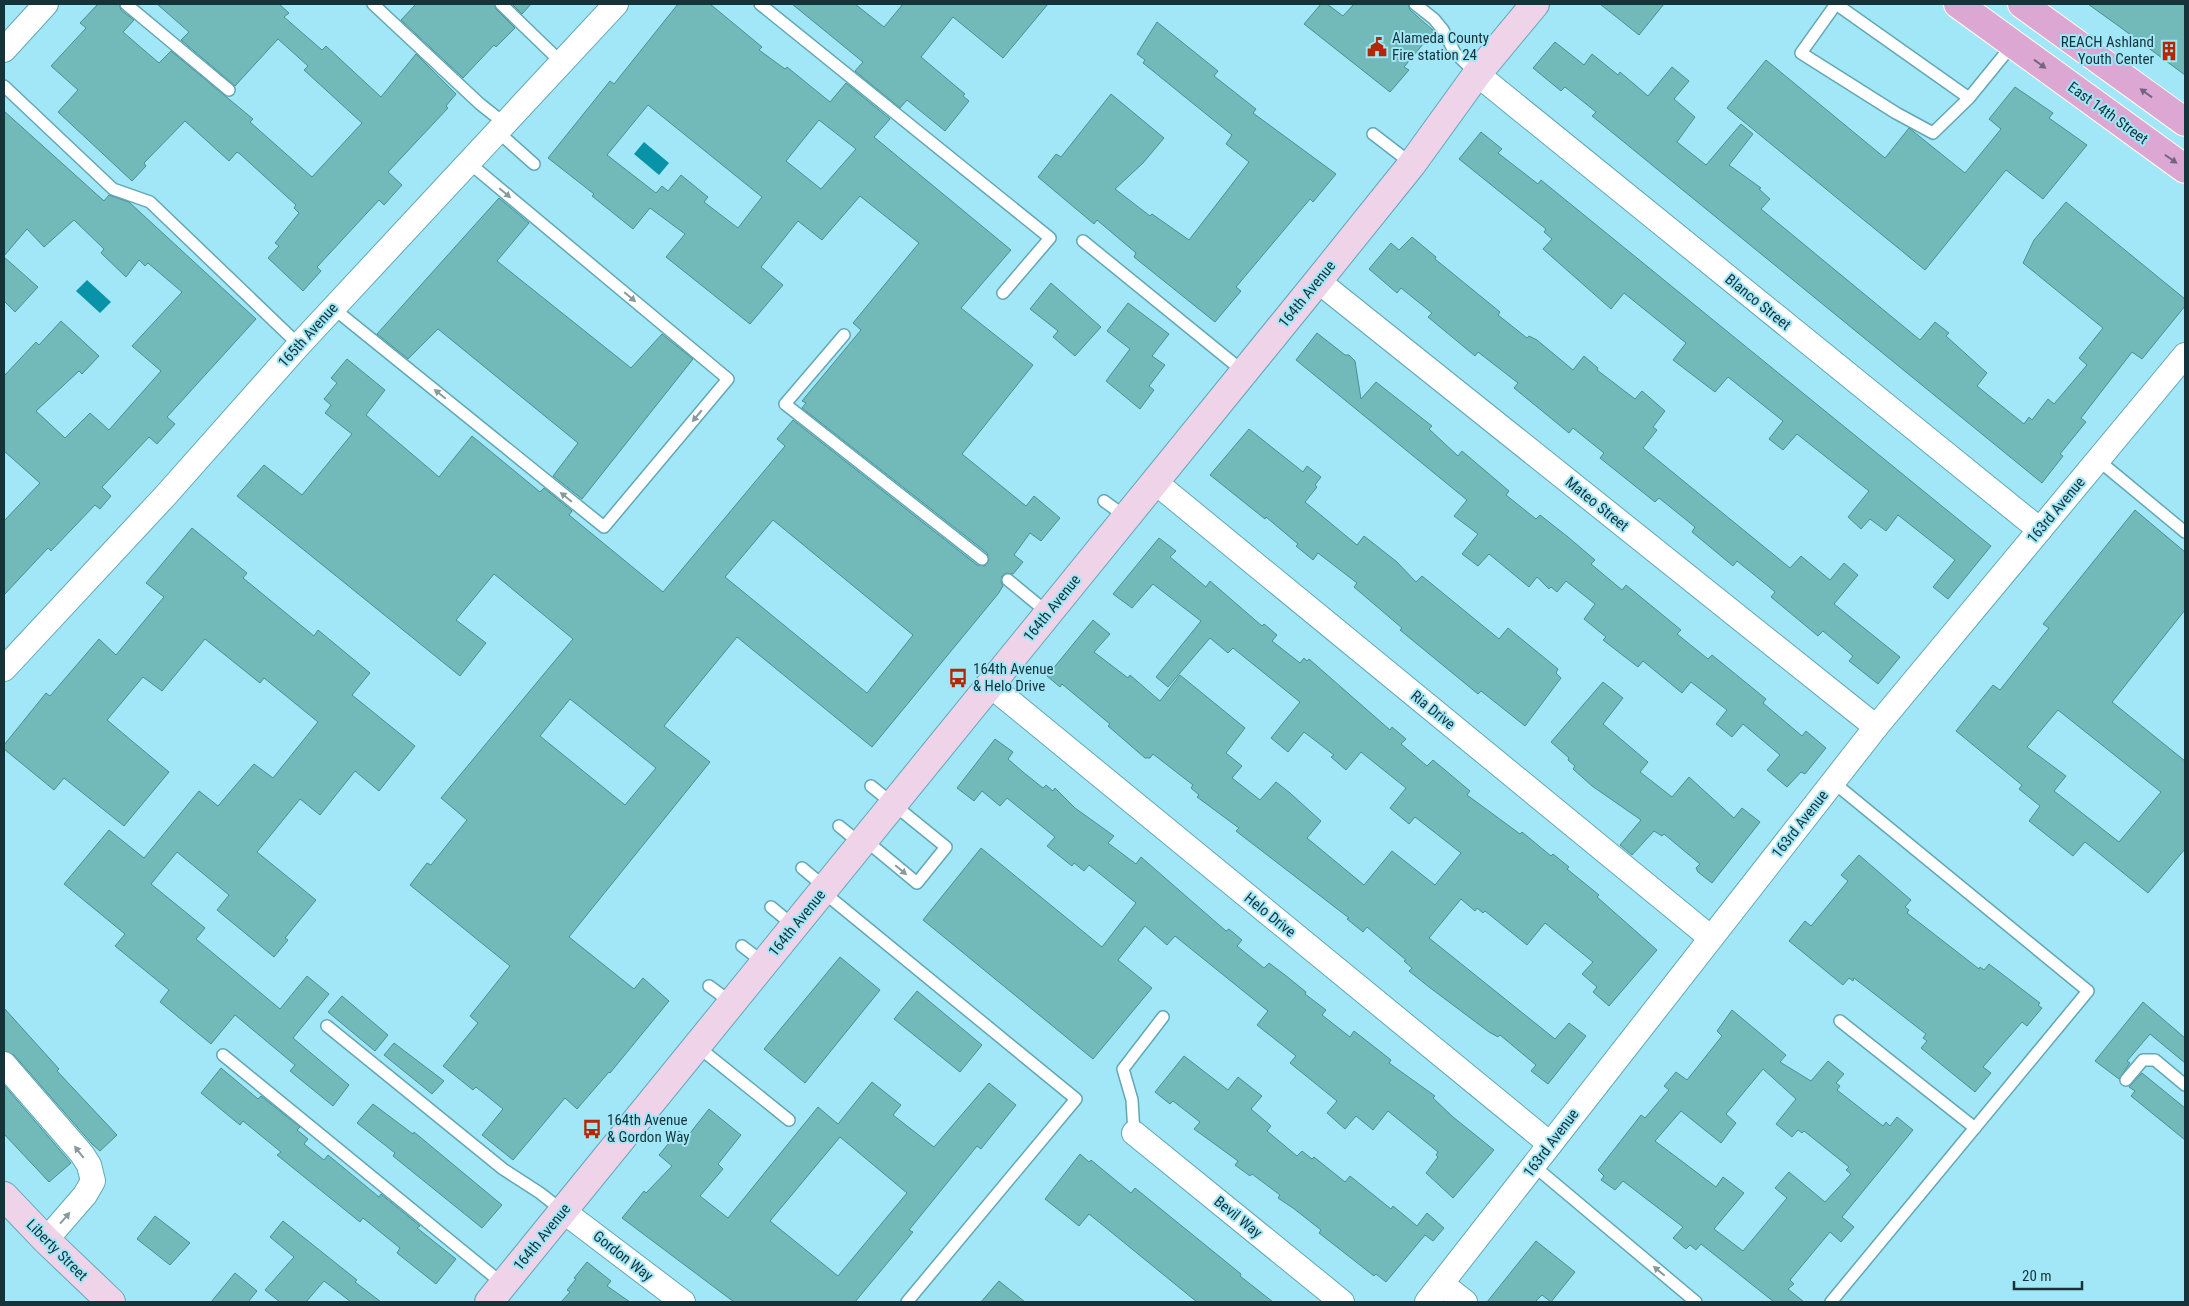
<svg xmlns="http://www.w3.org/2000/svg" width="2189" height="1306" font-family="'Roboto Condensed',sans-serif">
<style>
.water{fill:#0893a9}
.building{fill:#72bab9;stroke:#489190;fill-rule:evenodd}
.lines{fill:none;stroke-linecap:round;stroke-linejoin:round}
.lane-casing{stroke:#62a7b6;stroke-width:14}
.street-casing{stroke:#62a7b6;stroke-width:26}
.secondary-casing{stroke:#62a7b6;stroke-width:30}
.primary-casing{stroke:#fff;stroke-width:30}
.lane{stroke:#fff;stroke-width:11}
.street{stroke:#fff;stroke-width:24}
.secondary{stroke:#eed3e9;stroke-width:28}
.primary{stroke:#dda7d4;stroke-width:28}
.oneway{fill:#70677f}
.oneway2{fill:#8a999c}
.labels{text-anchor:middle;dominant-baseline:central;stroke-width:4;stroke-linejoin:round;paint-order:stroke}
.poi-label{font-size:15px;fill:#163339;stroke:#a1e7f7;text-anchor:start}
.street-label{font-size:15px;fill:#163339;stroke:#a1e7f7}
</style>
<rect width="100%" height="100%" fill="#a1e7f7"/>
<g class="water">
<path d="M644 142 669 163 659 175 634 154Z"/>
<path d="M87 280 111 302 100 313 76 291Z"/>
</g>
<g class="building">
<path d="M98 4H119L121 10 134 20 123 32 159 63 171 51 253 119 250 122 312 177 362 123 304 70 308 66 278 39 235 86 181 40 189 32 157 4H279L289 13 284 17 322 50 326 46 381 97 416 54 456 94 446 106 448 108 388 172 402 185 384 205 379 200 317 267 321 271 303 291 268 258 279 246 275 243 299 213 294 208 296 205 240 154 237 152 229 161 185 121 144 163 146 166 132 181 58 112 78 90 51 66 86 28 80 23Z"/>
<path d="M416 4H494L496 9 515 28 496 47 494 45 463 78 401 20Z"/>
<path d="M512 4H531L522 14Z"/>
<path d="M678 4H710L762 47 759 50 785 69 787 67 830 102 846 83 890 119 874 137 1011 250 961 308 1033 365 962 454 1026 506 1034 496 1060 518 1041 541 1030 533 1014 555 1023 562 1013 574 1006 573 1002 576 1001 582 1003 586 998 594 872 747 737 637 664 726 710 762 569 937 634 989 643 978 669 1001 610 1073 609 1072 577 1109 565 1098 513 1160 482 1135 503 1109 476 1087 473 1090 443 1066 478 1023 470 1016 510 966 410 885 427 863 431 865 467 820 441 798 573 639 494 574 456 620 486 643 460 676 237 496 264 465 302 495 352 434 325 413 331 405 324 399 337 383 331 378 347 359 385 390 366 415 439 477 472 436 540 492 544 488 572 511 569 515 663 592 785 446 777 439 793 420 977 565 985 566 989 560 987 553 802 408 806 403 802 401 861 330 853 323 919 243 860 196 822 240 798 221 761 267 783 285 750 324 666 257 685 234 650 208 633 229 592 196 594 194 548 158 610 81 614 84ZM648 105 762 197 738 228 704 202 708 197 681 175 668 191 662 186 656 193 607 155ZM819 120 856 149 821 189 786 161ZM773 520 913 635 867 693 725 577ZM570 699 656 768 625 805 540 736Z"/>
<path d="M792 4H855L884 27 903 4H1048L1003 58 953 17 921 57 965 94 963 96 969 101 945 131 907 100 900 108 855 71 863 62Z"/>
<path d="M1321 4H1327L1343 16 1354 4H1408L1410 10 1434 31 1404 67 1409 70 1390 92 1304 24Z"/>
<path d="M1600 4H1664L1639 35Z"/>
<path d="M2088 4H2185V75L2120 27Z"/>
<path d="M1157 22 1218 71 1214 76 1256 109 1253 113 1336 174 1313 202 1310 199 1236 287 1241 291 1215 322 1134 257 1136 253 1097 220 1094 224 1038 177 1056 154 1061 157 1111 94 1164 138 1143 163 1115 189 1150 216 1152 214 1189 240 1223 196 1249 162 1226 144 1232 135 1143 63 1145 60 1137 54Z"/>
<path d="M1555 42 1584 65 1592 54 1618 75 1620 72 1648 96 1672 67 1689 81 1674 99 1695 117 1677 142 1706 165 1741 124 1753 134 1729 165 1761 188 1759 189 1770 199 1761 209 1920 340 1935 322 1949 333 1946 336 1987 373 1977 386 2024 424 2029 417 2032 420 2048 399 2054 404 2087 365 2079 358 2103 328 2023 263 2034 240 2066 202 2185 299V306L2142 359 2132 352 2081 418 2086 422 2060 454 2063 456 2042 483 1592 116 1596 112 1565 87 1561 91 1533 68Z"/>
<path d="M1766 60 1885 158 1909 128 1965 173 2001 129 1989 119 2015 87 2053 113 2049 118 2087 145 2043 199 2006 170 1925 270 1727 108Z"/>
<path d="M4 111 104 201 109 195 129 202 256 319 167 417 175 424 157 444 149 437 102 487 111 496 100 509 95 505 51 551 48 548 4 595V521L40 483 4 451V376L36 342 39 345 61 321 99 356 82 374 79 371 36 411 65 438 90 413 109 430 161 371 132 346 182 292 148 263 145 266 139 260 126 277 101 253 104 249 74 220 44 247 27 229 4 256Z"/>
<path d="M1481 132 1502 149 1498 153 1538 184 1541 180 1991 546 1948 599 1933 587 1955 560 1898 515 1886 531 1870 519 1861 529 1848 517 1869 491 1797 434 1783 450 1769 439 1783 421 1728 377 1715 392 1673 360 1686 343 1624 293 1611 309 1543 249 1552 239 1544 232 1546 229 1459 159Z"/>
<path d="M499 198 529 223 497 261 631 368 662 334 693 359 582 499 553 476 578 443 438 329 408 359 377 334Z"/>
<path d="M1412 237 1436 257 1435 259 1500 312 1498 315 1527 338 1529 336 1537 340 1573 370 1584 356 1598 368 1597 370 1635 399 1642 391 1665 411 1653 427 1657 430 1643 448 1790 568 1801 556 1830 580 1844 563 1858 575 1834 604 1900 657 1878 684 1849 661 1853 656 1823 631 1818 636 1771 597 1775 592 1768 586 1737 561 1733 566 1692 532 1695 527 1659 498 1655 502 1600 458 1604 453 1573 428 1569 433 1514 388 1518 383 1478 352 1475 356 1428 317 1432 313 1401 288 1397 293 1369 269 1391 243 1399 250Z"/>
<path d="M4 257 38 287 15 312 4 301Z"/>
<path d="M1051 283 1101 327 1075 356 1053 337 1058 331 1030 309Z"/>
<path d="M1128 303 1169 334 1152 356 1165 365 1149 386 1154 390 1140 409 1106 381 1130 349 1107 331Z"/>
<path d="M1317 333 1345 355H1349L1355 361 1361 399 1376 382 1432 426 1429 429 1458 456 1462 451 1509 491 1506 495 1536 519 1540 515 1568 537 1595 560 1591 564 1622 590 1626 585 1681 630 1677 634 1708 659 1712 655 1766 699 1763 703 1802 736 1806 731 1826 748 1805 774 1801 772 1787 787 1767 770 1780 755 1743 724 1732 737 1716 724 1727 710 1691 682 1682 693 1643 661 1638 667 1603 640 1606 637 1584 619 1595 604 1566 581 1557 592 1551 587 1549 589 1537 577 1529 587 1489 554 1478 566 1462 554 1478 534 1454 516 1467 500 1296 360Z"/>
<path d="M1249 429 1303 472 1307 466 1321 477 1315 485 1317 487 1305 502 1357 545 1364 536 1397 562 1416 582 1422 576 1499 639 1508 628 1558 669 1556 673 1561 678 1525 726 1481 691 1478 694 1400 630 1402 628 1354 587 1357 583 1318 553 1313 560 1296 546 1298 544 1266 517 1265 519 1210 475Z"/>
<path d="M2135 510 2185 552V610L2112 702 2185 761V849L2148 893 2085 842 2073 856 2029 821 2040 806 2019 789 2022 785 1956 731 1993 685 2000 690 2049 628 2043 624ZM2058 710 2161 792 2119 842 2054 791 2066 776 2027 747Z"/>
<path d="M192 528 247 573 243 578 314 636 318 630 370 673 352 695 415 746 379 791 355 771 320 815 300 799 257 852 316 900 285 938 288 940 274 957 217 910 229 895 177 852 151 884 205 928 196 939 280 1009 307 976 329 994 293 1038 349 1085 333 1106 290 1071 295 1065 235 1015 211 1044 160 1002 169 990 115 946 125 934 64 884 109 830 144 858 199 791 218 806 254 764 273 778 318 722 264 678 260 683 205 639 162 691 143 677 107 720 169 772 124 826 64 778 54 790 4 749V745L46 693 50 696 99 639 116 655 164 597 146 583Z"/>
<path d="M1159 538 1176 551 1170 557 1206 587 1210 581 1262 626 1264 624 1277 635 1272 641 1300 663 1304 658 1307 661 1309 659 1390 730 1392 727 1406 739 1401 744 1427 766 1433 760 1470 791 1467 795 1520 834 1522 832 1551 856 1553 854 1569 867 1567 869 1599 895 1597 897 1657 950 1609 1006 1593 992 1597 987 1582 974 1593 962 1545 923 1527 945 1485 911 1483 913 1477 908 1475 911 1461 899 1429 938 1555 1039 1569 1023 1586 1036 1548 1084 1531 1071 1536 1065 1500 1035 1498 1037 1489 1032 1429 987 1409 971 1412 968 1404 961 1406 960 1367 927 1363 932 1347 919 1349 918 1236 831 1239 828 1197 797 1199 795 1191 788 1193 785 1153 754 1150 758H1145L1108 726 1110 724 1062 684 1060 687 1047 676 1093 620 1110 634 1094 652 1128 678 1130 675 1160 701 1180 675 1245 728 1226 753 1242 766 1232 778 1260 800 1276 782 1290 793 1321 821 1307 838 1364 885 1392 851 1435 885 1461 853 1415 817 1409 824 1390 808 1406 788 1361 752 1346 770 1331 757 1334 755 1304 732 1288 752 1271 738 1300 702 1233 648 1228 653 1210 638 1168 687 1156 677 1201 621 1153 584 1132 608 1113 594Z"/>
<path d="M1603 682 1623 698 1603 724 1648 762 1640 772 1672 797 1689 777 1734 818 1742 808 1760 822 1712 883 1698 872 1696 868 1700 864 1664 834 1662 836 1654 831 1632 855 1620 845 1641 820 1592 786 1573 769 1575 766 1568 760 1569 758 1551 742Z"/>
<path d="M995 739 1013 752 1008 759 1023 772 1043 788 1046 785 1053 791 1055 788 1075 808 1114 836 1108 843 1136 864 1141 857 1226 931 1229 929 1242 940 1237 946 1264 968 1269 963 1285 975 1306 992 1305 994 1326 1010 1322 1015 1350 1037 1354 1031 1377 1049 1391 1060 1389 1063 1435 1096 1433 1098 1453 1117 1494 1150 1453 1198 1426 1173 1438 1157 1436 1155 1438 1152 1388 1111 1373 1130 1356 1116 1345 1129 1327 1113 1337 1101 1290 1063 1296 1056 1257 1025 1268 1011 1175 936 1167 945 1145 926 1118 960 1152 988 1093 1059 923 920 981 848 1102 947 1136 903 1089 865 1084 871 1074 863 1072 866 1047 846 1055 837 1007 798 1000 806 982 791 974 801 957 788Z"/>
<path d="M1859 855 1911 900 1905 907 1909 910 1907 913 1979 969 1980 967 1984 970 1989 964 2040 1003 2038 1005 2042 1008 2027 1026 2022 1022 1983 1067 1991 1073 1975 1092 1921 1048 1927 1041 1923 1038 1926 1034 1854 978 1853 981 1849 978 1843 985 1789 941 1805 921 1811 926 1848 881 1841 875Z"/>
<path d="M840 957 880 990 805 1083 764 1049Z"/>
<path d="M917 991 982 1045 960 1072 894 1019Z"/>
<path d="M342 996 388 1035 375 1051 328 1012Z"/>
<path d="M2143 1002 2185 1038V1063L2150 1034 2127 1061 2130 1063 2119 1079 2095 1061Z"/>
<path d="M4 1008 59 1069 57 1071 117 1135 100 1151 92 1144 14 1055 4 1051Z"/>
<path d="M1732 1010 1786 1055 1780 1062 1811 1081 1828 1061 1844 1074 1836 1083 1840 1086 1837 1090 1883 1126 1886 1122 1890 1126 1897 1117 1913 1130 1842 1217 1854 1227 1841 1242 1830 1232 1790 1280 1794 1284 1788 1289 1804 1302H1774L1701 1244 1696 1250 1690 1245 1686 1249 1673 1238 1683 1227 1623 1181 1615 1190 1601 1180 1604 1176 1598 1170 1641 1115 1645 1118 1669 1090 1664 1086 1676 1072 1687 1080 1722 1036 1717 1031ZM1763 1069 1796 1099 1776 1124 1792 1137 1798 1130 1802 1133 1804 1131 1849 1167 1846 1170 1851 1174 1825 1202 1789 1172 1775 1188 1787 1198 1743 1251 1714 1229 1744 1193 1723 1177 1716 1187 1655 1141 1681 1111 1721 1143 1736 1123 1726 1114Z"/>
<path d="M394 1043 444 1081 432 1094 384 1055Z"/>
<path d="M1184 1056 1228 1090 1238 1077 1262 1096 1251 1109 1271 1126 1267 1131 1297 1156 1302 1151 1312 1159 1314 1157 1345 1182 1350 1176 1391 1209 1393 1206 1417 1226 1427 1213 1444 1228 1433 1241 1425 1235 1386 1282 1376 1274 1374 1276 1319 1233 1321 1230 1293 1208 1278 1198 1280 1195 1252 1174 1250 1176 1235 1165 1238 1161 1194 1129 1200 1122 1173 1101 1170 1104 1155 1092Z"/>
<path d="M221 1068 258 1099 261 1096 300 1127 297 1130 308 1139 304 1144 324 1160 328 1155 379 1197 381 1194 420 1226 417 1228 456 1259 436 1284 397 1253 400 1248 363 1218 360 1222 277 1155 281 1152 243 1121 240 1125 201 1093Z"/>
<path d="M2142 1073 2185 1108V1140L2131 1096 2135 1091 2129 1087Z"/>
<path d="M872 1082 901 1105 893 1115 934 1147 989 1083 1016 1105 981 1149 977 1146 909 1230 913 1232 855 1302H734L622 1218 644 1191 646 1193 672 1166 659 1155 679 1131 687 1137 709 1109 741 1135 718 1164 723 1169 700 1196 728 1218 818 1107 838 1124ZM840 1137 907 1193 838 1276 770 1221Z"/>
<path d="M4 1085 71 1163 49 1182 4 1134Z"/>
<path d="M373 1104 413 1134 414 1132 502 1205 482 1228 393 1156 395 1153 357 1123Z"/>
<path d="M1080 1154 1089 1162 1091 1160 1131 1193 1135 1188 1241 1274 1240 1276 1273 1302H1197L1089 1214 1079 1226 1045 1199Z"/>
<path d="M155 1216 190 1243 170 1265 137 1239Z"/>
<path d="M283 1221 357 1280 355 1282 381 1302H351L324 1281 306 1302H280L265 1290 294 1257 270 1237Z"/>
<path d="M1536 1241 1575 1272 1551 1302 1542 1295 1535 1302H1487Z"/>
<path d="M587 1262 611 1281 607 1286 630 1302H561L570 1292 567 1290 576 1279 574 1278Z"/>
<path d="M235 1273 257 1291 248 1302H211Z"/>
<path d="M999 1281 1025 1302H981Z"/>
</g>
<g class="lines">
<defs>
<g id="lane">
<path d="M126 4 229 90"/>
<path d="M373 4 480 104 504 123"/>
<path d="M501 4 561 62"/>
<path d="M760 4 1050 238 1003 293"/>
<path d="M1415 4 1434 19 1443 30 1455 53 1477 74"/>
<path d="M4 86 113 189 150 202 299 345"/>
<path d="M1969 98 1836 4 1801 53 1896 113 1933 133 1969 98 2013 44"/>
<path d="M497 131 534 164"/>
<path d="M1373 134 1412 164"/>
<path d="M1083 241 1244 372"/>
<path d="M333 308 604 527 728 379 468 162"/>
<path d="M844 335 785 404 982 559"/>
<path d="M2098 460 2185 532"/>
<path d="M1104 501 1126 517"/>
<path d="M1008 580 1048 613"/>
<path d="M839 826 861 844"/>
<path d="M864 839 917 883 946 847 871 786"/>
<path d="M802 868 826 888"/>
<path d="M822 891 1076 1099 907 1302"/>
<path d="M771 907 794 926"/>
<path d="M742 946 764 963"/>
<path d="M709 986 732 1003"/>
<path d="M1840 1021 1975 1128"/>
<path d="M327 1026 503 1169 540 1193 563 1211"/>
<path d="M697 1046 789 1120"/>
<path d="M223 1055 503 1284"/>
<path d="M2126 1080 2143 1060H2155L2185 1085"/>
<path d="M1134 1133 1132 1100 1123 1069 1163 1017"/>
<path d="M1534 1166 1696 1302"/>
<path d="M1831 1302 2088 991 1833 782"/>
</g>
<g id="street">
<path d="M4 50 46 4"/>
<path d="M1477 74 2040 530"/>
<path d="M1318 281 1876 727"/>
<path d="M1155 482 1711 938"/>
<path d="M4 669 166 495 299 345 616 4"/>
<path d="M990 685 1550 1144"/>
<path d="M4 1064 82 1154 89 1165 93 1181 85 1195 46 1240"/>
<path d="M1134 1133 1342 1302"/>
<path d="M563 1211 683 1302"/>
<path d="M1442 1284 1465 1302"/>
<path d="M1427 1302 1876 727 2185 355"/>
</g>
<g id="secondary">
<path d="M4 1196 46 1240 111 1302"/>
<path d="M489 1302 1318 281 1412 164 1477 74 1535 4"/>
</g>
<g id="primary">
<path d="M1958 4 2185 169"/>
<path d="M2022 4 2185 122"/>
</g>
</defs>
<use href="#lane" class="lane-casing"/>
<use href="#street" class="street-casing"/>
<use href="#secondary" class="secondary-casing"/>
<use href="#primary" class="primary-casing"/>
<use href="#lane" class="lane"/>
<use href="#street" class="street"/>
<use href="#secondary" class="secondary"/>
<use href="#primary" class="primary"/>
</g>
<defs><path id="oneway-solid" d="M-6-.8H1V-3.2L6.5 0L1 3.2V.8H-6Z" transform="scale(1.25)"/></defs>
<g class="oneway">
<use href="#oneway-solid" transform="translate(2040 64) rotate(36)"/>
<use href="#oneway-solid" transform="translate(2146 93) rotate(-144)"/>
<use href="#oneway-solid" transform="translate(2171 159) rotate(35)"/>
</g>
<g class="oneway2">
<use href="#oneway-solid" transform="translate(505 193) rotate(40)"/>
<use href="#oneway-solid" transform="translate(630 297) rotate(40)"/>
<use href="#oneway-solid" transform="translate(440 394) rotate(-141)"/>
<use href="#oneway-solid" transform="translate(697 416) rotate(130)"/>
<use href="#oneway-solid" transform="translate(566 497) rotate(-141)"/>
<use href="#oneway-solid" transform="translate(901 870) rotate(40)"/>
<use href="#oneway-solid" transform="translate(79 1152) rotate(-128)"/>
<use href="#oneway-solid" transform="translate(65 1218) rotate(-49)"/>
<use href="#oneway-solid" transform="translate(1659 1271) rotate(-140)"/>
</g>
<defs>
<symbol id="civic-bare" viewBox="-9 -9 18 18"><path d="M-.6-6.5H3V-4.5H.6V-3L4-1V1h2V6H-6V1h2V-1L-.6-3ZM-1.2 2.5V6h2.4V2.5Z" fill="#b32702" stroke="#a1e7f7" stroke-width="2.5" paint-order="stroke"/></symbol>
<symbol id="building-bare" viewBox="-9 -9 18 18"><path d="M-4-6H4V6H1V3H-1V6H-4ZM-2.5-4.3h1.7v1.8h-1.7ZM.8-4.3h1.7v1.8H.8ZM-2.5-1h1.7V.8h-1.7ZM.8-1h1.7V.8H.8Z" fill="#b32702" stroke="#a1e7f7" stroke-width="2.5" paint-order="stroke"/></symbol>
<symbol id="bus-bare" viewBox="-9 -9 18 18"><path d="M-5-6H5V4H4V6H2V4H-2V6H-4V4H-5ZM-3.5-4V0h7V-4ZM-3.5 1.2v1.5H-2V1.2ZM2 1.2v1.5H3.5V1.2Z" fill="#b32702" stroke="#a1e7f7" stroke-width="2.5" paint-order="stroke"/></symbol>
</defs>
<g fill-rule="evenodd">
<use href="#civic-bare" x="1363" y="33" width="28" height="28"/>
<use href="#building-bare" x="2155" y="37" width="28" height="28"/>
<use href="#bus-bare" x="944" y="664" width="28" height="28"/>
<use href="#bus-bare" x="578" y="1115" width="28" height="28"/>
</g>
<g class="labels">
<g class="poi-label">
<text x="1392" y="38">Alameda County<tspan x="1392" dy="17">Fire station 24</tspan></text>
<text x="2154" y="42" text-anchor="end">REACH Ashland<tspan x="2154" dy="17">Youth Center</tspan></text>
<text x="973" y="669">164th Avenue<tspan x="973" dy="17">&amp; Helo Drive</tspan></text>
<text x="607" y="1120">164th Avenue<tspan x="607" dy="17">&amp; Gordon Way</tspan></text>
</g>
<g class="street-label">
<text transform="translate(2108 113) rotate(36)">East 14th Street</text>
<text transform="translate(1307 294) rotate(-51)">164th Avenue</text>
<text transform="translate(1758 302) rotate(39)">Blanco Street</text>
<text transform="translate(308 335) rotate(-48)">165th Avenue</text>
<text transform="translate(1597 504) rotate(39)">Mateo Street</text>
<text transform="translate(2056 510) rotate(-50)">163rd Avenue</text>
<text transform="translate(1052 608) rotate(-51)">164th Avenue</text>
<text transform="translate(1433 710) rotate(39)">Ria Drive</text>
<text transform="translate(1800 824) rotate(-52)">163rd Avenue</text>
<text transform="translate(1270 915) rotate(39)">Helo Drive</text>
<text transform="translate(797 923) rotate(-51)">164th Avenue</text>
<text transform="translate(1551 1143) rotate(-53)">163rd Avenue</text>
<text transform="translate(1238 1217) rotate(39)">Bevil Way</text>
<text transform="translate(542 1237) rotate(-51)">164th Avenue</text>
<text transform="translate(57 1250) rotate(45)">Liberty Street</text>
<text transform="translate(623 1256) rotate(38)">Gordon Way</text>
</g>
</g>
<rect width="2189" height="1306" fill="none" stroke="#163339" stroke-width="10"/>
<path d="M2014 1281v8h68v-8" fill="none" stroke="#163339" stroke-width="2.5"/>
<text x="2022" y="1281" font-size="15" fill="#163339" stroke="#a1e7f7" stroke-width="4" paint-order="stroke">20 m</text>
</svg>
